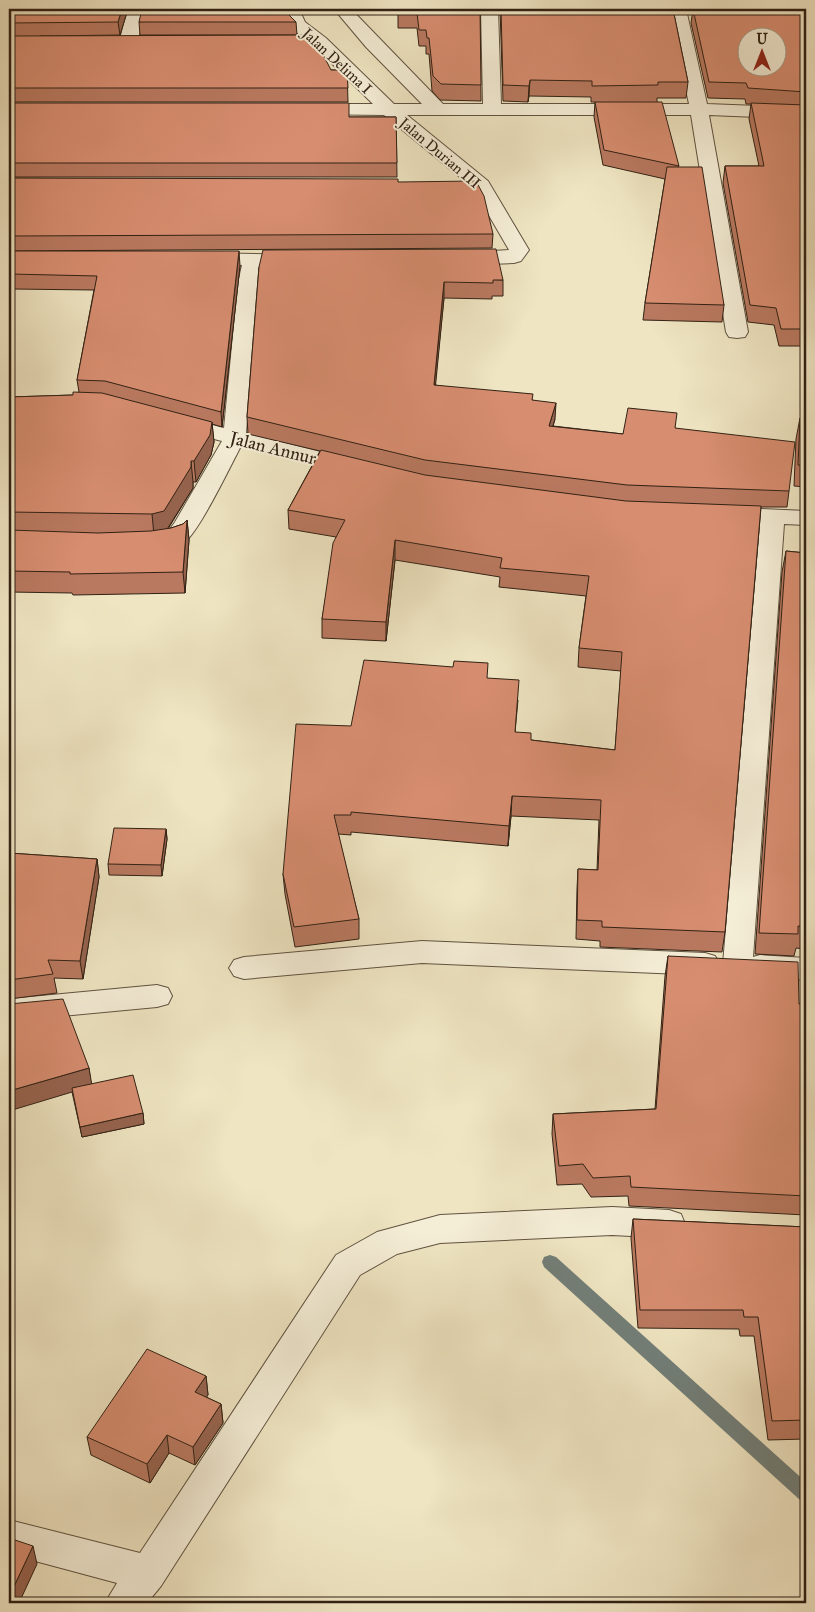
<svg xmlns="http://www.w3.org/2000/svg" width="815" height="1612" font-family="'IM FELL Great Primer',serif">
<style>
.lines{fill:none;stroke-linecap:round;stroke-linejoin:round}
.stream{fill:#727f79;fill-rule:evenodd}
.minor-casing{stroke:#605240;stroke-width:2}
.minor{fill:#f5eed7;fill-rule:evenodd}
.wall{fill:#b97960;stroke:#312114}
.shaded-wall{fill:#96634e;stroke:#312114}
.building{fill:#d78d70;stroke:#312114;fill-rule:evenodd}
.labels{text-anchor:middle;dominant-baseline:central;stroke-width:4;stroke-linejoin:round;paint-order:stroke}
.far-street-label{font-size:15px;fill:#312114;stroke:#f5eed7}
.street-label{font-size:18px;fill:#312114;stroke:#f5eed7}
</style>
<rect width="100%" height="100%" fill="#efe5c2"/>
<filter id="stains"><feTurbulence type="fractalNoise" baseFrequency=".004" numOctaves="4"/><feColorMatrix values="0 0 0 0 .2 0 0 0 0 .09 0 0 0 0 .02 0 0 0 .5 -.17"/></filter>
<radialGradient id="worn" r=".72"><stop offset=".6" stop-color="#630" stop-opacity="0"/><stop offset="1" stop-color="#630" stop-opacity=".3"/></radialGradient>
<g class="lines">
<path class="stream" d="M550 1255 556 1257 806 1482V1502L800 1500 544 1267 542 1262 544 1257Z"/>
<defs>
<g id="minor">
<path d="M127 9H145L137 44 134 48H122L119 44Z"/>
<path d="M283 9H299L305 22 326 38 394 104H422L366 47 334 9H351L443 104H483L481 9H498L501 104H689L669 9H686L707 104 806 108V119L709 115 748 332 745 337 737 338 729 337 726 332 691 115H407L488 181 529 250 521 261 514 263 461 265 454 263 451 259 454 255 461 253 509 250 473 188 384 115 306 114 304 110 306 106 313 104H373L314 46 291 28Z"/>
<path d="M201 253 305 255 308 259 305 263 262 265 258 283 246 433 360 462 364 467 360 472 352 474 241 446C230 467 200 530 184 543 176 549 160 551 150 548L147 543 150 538 167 533 175 522 222 441 170 428 167 423 170 418 178 416 224 428 238 283 242 265 194 263 191 259 194 255Z"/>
<path d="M723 507 806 511V525L784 524 753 957 760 955 806 958V980L760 977 748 972 738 975 728 972 723 964 760 523 715 519 711 514 715 509Z"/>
<path d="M422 941 705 953 715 956 720 964 715 972 705 975 422 963 244 979 234 976 229 968 234 960 244 957Z"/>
<path d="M157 985 168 988 172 996 168 1004 157 1007 9 1021V999Z"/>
<path d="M612 1207 669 1210 681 1214 685 1224 681 1234 669 1238 612 1235 440 1243 397 1254 360 1275 161 1586 147 1603H105L117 1583 9 1554V1520L140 1553 336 1255 377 1232 440 1215Z"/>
</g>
</defs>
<use href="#minor" class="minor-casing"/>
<use href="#minor" class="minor"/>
</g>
<g class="wall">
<path d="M9 9H128L120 35 40 36 331 70H347L348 102H9V103L349 117H396L397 177H9V178L398 182 493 234 492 248 9 251Z"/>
<path d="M268 9V14L296 22 297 35H140L139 22Z"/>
<path d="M353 9H480L481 101 440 100 432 91 429 54H426V46H419L417 28H398V10H354Z"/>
<path d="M498 9H673L688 82 686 98H657V101L724 305 722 322 643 320 645 303 665 179 603 165 594 117 595 102H591V97L529 96 528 102 503 101 500 9Z"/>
<path d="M693 9H806V346H779L774 325 748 322 723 183 725 166H759L749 119 751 104H746L745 99 708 98 691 23Z"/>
<path d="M9 251 240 266 222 427 212 424 214 442 211 455 196 482H193V488L168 529 183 524 187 520 189 540 185 593 73 595 72 593 9 592V397L73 395 79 392 77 380 94 290 12 289 11 292H9Z"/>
<path d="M259 267 503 280V296H492V299L444 298 435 385 533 400 555 419 553 426 623 434 675 428 789 491 787 507H761L725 932 722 952 600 947V941L576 939 577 889 578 869 597 870 599 820 511 816 508 846 351 832V835L338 834 359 919V939L295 947 285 894 283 874 351 726 487 678 518 700 515 732 531 740 615 750 621 671 578 667 579 648 586 596 499 587 500 577 395 560 386 641 322 638V619L336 537 289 529 288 510 320 451 248 434 247 417Z"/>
<path d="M800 418 806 419V487L794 486 796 439Z"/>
<path d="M786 551 806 553V942L805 949 796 948 794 956 755 954 782 572Z"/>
<path d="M166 829 167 839 162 876 109 875 108 864Z"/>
<path d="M9 853 97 859 99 877 83 979 54 978 57 993 9 999Z"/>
<path d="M668 956 799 1004 806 1005V1218V1215L629 1206 628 1196 591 1197 582 1184 557 1185 552 1134 553 1114 655 1109 665 976Z"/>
<path d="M89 1068 91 1084 143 1113 144 1124 82 1137 72 1092Z"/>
<path d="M633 1219 806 1227V1439L768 1440 754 1336H740L739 1329 638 1328 631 1238Z"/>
<path d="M206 1376 208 1395 206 1397 221 1404 223 1423 195 1465 169 1453 150 1483 91 1455 87 1437Z"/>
</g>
<g class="shaded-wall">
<path d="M122 9H128L120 35 118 22Z"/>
<path d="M266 9H268L267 22 265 14Z"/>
<path d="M530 80 529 96 528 102 529 86Z"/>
<path d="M239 251 240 266 222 427 221 412Z"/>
<path d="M10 274 12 289 11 292 9 277Z"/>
<path d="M444 282V298L434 401V385Z"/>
<path d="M556 403 555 419 548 442 549 426Z"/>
<path d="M212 422 214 442 211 455 196 482 194 461Z"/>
<path d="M191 461 193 482V488L166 531 154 535 152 514Z"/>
<path d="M187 520 189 540 185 593 183 572Z"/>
<path d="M395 540V560L386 641V622Z"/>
<path d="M512 796 511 816 508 846 509 826Z"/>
<path d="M166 829 167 839 162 876 161 865Z"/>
<path d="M97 859 99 877 83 979 80 961Z"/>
<path d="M89 1068 92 1086 9 1111V1091Z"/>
<path d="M143 1113 144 1124 82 1137 80 1127Z"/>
<path d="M206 1376 208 1395 198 1411 195 1392Z"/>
<path d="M221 1404 223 1423 195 1465 193 1447Z"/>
<path d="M167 1435 169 1453 150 1483 147 1464Z"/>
<path d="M33 1546 37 1564 19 1603H9V1597Z"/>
</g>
<g class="building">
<path d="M9 9H122L118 22 9 23Z"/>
<path d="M142 9H266L265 14H288L296 22H139Z"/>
<path d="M398 9H480L481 85 441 84 433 76 429 38H427L426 30H419L417 13H398Z"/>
<path d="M501 9H673L688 82H658V85L592 86V81L530 80 529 86 503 85Z"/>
<path d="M693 9H806V92L748 88 746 83 709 82ZM748 38H778V68H748Z"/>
<path d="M313 35 331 70H347L348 88H9V36Z"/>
<path d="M595 102H662L679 166 604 150Z"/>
<path d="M9 103H349V117H396L397 163H9Z"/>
<path d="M751 103 806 105V329H781L776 308 750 305 725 166H764Z"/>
<path d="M667 167H702L724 305 645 303Z"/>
<path d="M9 178 398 179V182L476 181 484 196 493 234 9 236Z"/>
<path d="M496 249 503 280H493V283L444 282 434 385 533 394 532 400 556 403 549 426 623 434 628 408 677 413 675 428 795 442 789 491 627 485 425 460 247 417 259 267 263 250Z"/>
<path d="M9 251H239L221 412 105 381 77 380 97 276 10 274 9 277Z"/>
<path d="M73 392 102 393 212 422 210 435 194 461H191V467L164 511 152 514 9 512V397L73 395Z"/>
<path d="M800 418 806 419V466L798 465Z"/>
<path d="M321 450 425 475 626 501 761 506 725 932 602 927V921L577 920 578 869 598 870 601 800 512 796 509 826 351 812V815H334L359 919 294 927 283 874 296 724 351 726 364 660 453 667 454 661 488 663 487 678 519 680 515 732 531 733V740L615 750 622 652 579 648 589 576 500 568 502 558 395 540 386 622 322 619 333 543 345 520 288 510Z"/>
<path d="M187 520 183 572 70 574V572L9 571V530L98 533 151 531 171 528 183 524Z"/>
<path d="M786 551 806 553V927L798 926V934L759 933Z"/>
<path d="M114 828 166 829 161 865 108 864Z"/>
<path d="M9 853 97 859 80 961 48 960 53 974 9 980Z"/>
<path d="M668 956 798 962 799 1004 806 1005V1196L631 1187 630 1176 593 1178 583 1164 559 1166 553 1114 656 1109Z"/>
<path d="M63 999 89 1068 9 1091V1004Z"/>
<path d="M133 1075 143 1113 80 1127 72 1088Z"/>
<path d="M633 1219 806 1227V1420L772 1421 758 1317H744L743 1310H640Z"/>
<path d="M147 1349 206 1376 195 1392 221 1404 193 1447 167 1435 147 1464 87 1437Z"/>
<path d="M9 1538 33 1546 9 1597Z"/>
</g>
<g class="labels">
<g class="far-street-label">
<text transform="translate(337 61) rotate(43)">Jalan Delima I</text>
<text transform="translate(440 153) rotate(40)">Jalan Durian III</text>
</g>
<g class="street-label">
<text transform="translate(273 448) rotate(14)">Jalan Annur</text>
</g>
</g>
<rect width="815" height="1612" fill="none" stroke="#efe5c2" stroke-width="30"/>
<rect x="10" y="10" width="795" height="1592" fill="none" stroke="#312114" stroke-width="2.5"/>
<rect x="15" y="15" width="785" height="1582" fill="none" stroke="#312114"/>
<g transform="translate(762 52)"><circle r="24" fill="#f5eed7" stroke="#a79c89"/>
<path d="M0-4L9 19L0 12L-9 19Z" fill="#8f2418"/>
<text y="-8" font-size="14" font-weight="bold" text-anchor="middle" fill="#312114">U</text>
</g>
<rect width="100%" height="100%" filter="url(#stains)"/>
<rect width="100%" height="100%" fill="url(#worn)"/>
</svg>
